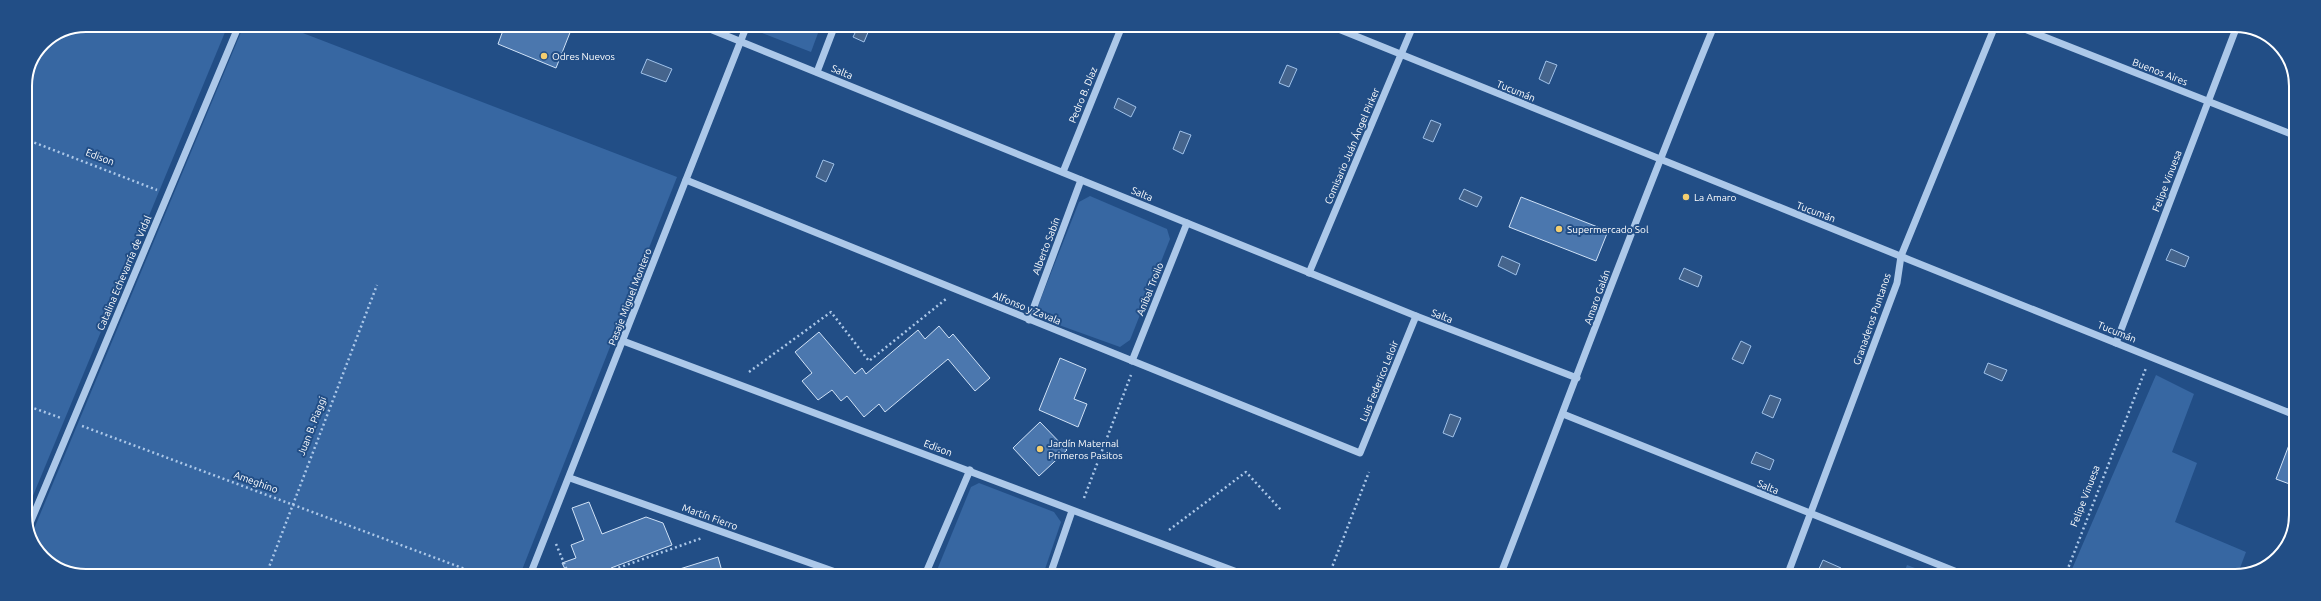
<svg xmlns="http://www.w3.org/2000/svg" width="2321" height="601" font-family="Ubuntu,sans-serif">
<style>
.green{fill:#3767a2}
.water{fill:#45648c;stroke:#a0c2ea}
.building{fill:#4b77ae;stroke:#d0e2f7}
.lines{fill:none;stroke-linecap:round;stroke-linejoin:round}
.path{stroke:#acc8e9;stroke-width:2.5;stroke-dasharray:2 3;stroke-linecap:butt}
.minor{stroke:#acc8e9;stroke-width:7}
.poi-dot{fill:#f4ce6f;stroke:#224e86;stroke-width:1.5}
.labels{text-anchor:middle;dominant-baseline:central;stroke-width:4;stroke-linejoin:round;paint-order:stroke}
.poi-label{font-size:10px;fill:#fff;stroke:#224e86;text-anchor:start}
.street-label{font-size:10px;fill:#fff;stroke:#224e86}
.rim{fill:none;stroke:#fff;stroke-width:2}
</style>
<rect width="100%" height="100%" fill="#224e86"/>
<g class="green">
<path d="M86 25H228L25 515V85L43 43Z"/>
<path d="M244 25H282L677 177 520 575H74L40 555 31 536Z"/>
<path d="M753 25H821L811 52 752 29Z"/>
<path d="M1090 196 1167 229 1170 239 1130 340 1120 347 1045 320 1038 306 1079 202Z"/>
<path d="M2156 375 2194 394 2172 452 2197 463 2175 522 2246 552 2237 576H2069Z"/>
<path d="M979 483 1054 512 1061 522 1043 575H935L971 487Z"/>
<path d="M1907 565 1936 576H1903Z"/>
</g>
<g class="water">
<path d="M859 25H871L864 42 853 37Z"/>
<path d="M647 59 672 69 666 82 641 73Z"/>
<path d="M1546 61 1557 65 1549 84 1539 79Z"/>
<path d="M1287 65 1297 69 1289 87 1279 83Z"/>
<path d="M1118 98 1136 107 1131 117 1114 108Z"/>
<path d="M1431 120 1441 124 1433 142 1423 138Z"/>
<path d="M1180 131 1191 135 1183 154 1173 149Z"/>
<path d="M823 160 834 164 826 182 816 177Z"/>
<path d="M1464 189 1482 197 1477 207 1459 199Z"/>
<path d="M2171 249 2189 257 2185 267 2166 260Z"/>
<path d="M1502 256 1520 264 1516 275 1498 266Z"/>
<path d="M1684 268 1702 276 1698 287 1679 279Z"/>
<path d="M1741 341 1751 346 1743 364 1732 359Z"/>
<path d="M1988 363 2007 370 2002 381 1984 373Z"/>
<path d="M1770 395 1781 399 1773 418 1762 413Z"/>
<path d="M1450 414 1461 418 1453 437 1443 433Z"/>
<path d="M1756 452 1774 460 1770 470 1751 463Z"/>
<path d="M1823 560 1841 568 1838 576H1831L1818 571Z"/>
</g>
<g class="building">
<path d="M505 25H573L556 68 498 44Z"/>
<path d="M1521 197 1608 231 1596 261 1509 227Z"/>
<path d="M939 326 949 338 953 334 990 378 975 391 948 359 885 412 879 404 864 417 847 396 841 401 832 390 818 400 802 381 812 373 795 352 819 332 855 374 862 368 866 374 918 330 925 339Z"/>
<path d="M1060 358 1086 369 1074 399 1087 404 1078 427 1039 410Z"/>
<path d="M1040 422 1067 450 1039 476 1013 448Z"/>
<path d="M2294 432H2295V486L2276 479Z"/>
<path d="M589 502 602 534 646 517 663 523 672 545 611 568 613 575H568L562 563 576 558 571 545 584 540 572 508Z"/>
<path d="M718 557 723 575H671L670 572Z"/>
</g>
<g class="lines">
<g class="path">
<path d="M25 139 157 190"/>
<path d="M749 372 831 312 869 361 946 299"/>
<path d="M25 405 61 418"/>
<path d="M82 426 481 575"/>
<path d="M1084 498 1131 375"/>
<path d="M1169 530 1246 472 1281 510"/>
<path d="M556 544 569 575"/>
<path d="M266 575 377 285"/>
<path d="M617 575 615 569 702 538"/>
<path d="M1329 575 1369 472"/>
<path d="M2065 576 2146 368"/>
</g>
<g class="minor">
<path d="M700 25 1416 316 1577 378"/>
<path d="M1331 26C1651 157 1974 285 2295 415"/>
<path d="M2017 26 2296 136"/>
<path d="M817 72 835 25"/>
<path d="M1063 172 1122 26"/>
<path d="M686 180 1360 453 1416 316"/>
<path d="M1309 273 1413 26"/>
<path d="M1029 320 1081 180"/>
<path d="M623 341 1245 575"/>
<path d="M2116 343 2237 26"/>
<path d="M1132 361 1187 223"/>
<path d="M1563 414 1967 576"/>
<path d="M570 478 844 575"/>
<path d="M28 528 239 25"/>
<path d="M530 575 747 25"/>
<path d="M925 575 970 470"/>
<path d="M1050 575 1072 511"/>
<path d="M1500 576C1571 392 1639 208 1714 26"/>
<path d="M1787 576 1897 283 1901 256 1995 26"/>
</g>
</g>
<g class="poi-dot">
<circle cx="544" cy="56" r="4"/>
<circle cx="1686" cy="197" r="4"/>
<circle cx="1559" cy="229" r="4"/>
<circle cx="1040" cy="449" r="4"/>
</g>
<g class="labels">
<g class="poi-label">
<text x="552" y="56">Odres Nuevos</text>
<text x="1694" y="197">La Amaro</text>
<text x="1567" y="229">Supermercado Sol</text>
<text x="1048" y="443">Jardín Maternal<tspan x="1048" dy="12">Primeros Pasitos</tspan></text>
</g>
<g class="street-label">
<text transform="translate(842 72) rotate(22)">Salta</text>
<text transform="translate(2160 72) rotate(21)">Buenos Aires</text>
<text transform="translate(1516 91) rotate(22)">Tucumán</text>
<text transform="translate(1083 95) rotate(-68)">Pedro B. Díaz</text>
<text transform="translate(1352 146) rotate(-67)">Comisario Juán Ángel Pirker</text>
<text transform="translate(100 157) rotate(21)">Edison</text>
<text transform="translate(2167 181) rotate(-69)">Felipe Vinuesa</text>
<text transform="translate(1142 194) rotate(22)">Salta</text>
<text transform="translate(1816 212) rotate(21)">Tucumán</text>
<text transform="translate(1046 246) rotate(-69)">Alberto Sabín</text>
<text transform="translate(124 273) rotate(-67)">Catalina Echevarría de Vidal</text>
<text transform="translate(1150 289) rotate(-68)">Aníbal Troilo</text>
<text transform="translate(630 297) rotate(-69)">Pasaje Miguel Montero</text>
<text transform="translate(1597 297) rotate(-70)">Amaro Galán</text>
<text transform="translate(1027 308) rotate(22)">Alfonso y Zavala</text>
<text transform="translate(1442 316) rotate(21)">Salta</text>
<text transform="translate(1872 319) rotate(-71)">Granaderos Puntanos</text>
<text transform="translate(2117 332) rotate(22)">Tucumán</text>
<text transform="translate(1379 381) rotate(-68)">Luis Federico Leloir</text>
<text transform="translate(312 426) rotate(-69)">Juan B. Piaggi</text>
<text transform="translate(938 448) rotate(21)">Edison</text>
<text transform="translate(256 482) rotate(20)">Ameghino</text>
<text transform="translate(1768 487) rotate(22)">Salta</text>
<text transform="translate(2085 496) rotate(-69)">Felipe Vinuesa</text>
<text transform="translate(710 517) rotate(20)">Martín Fierro</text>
</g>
</g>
<path d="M0 0H2321V601H0ZM86 32H2235A54 54 0 0 1 2289 86V515A54 54 0 0 1 2235 569H86A54 54 0 0 1 32 515V86A54 54 0 0 1 86 32Z" fill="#224e86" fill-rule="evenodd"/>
<path class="rim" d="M86 32H2235A54 54 0 0 1 2289 86V515A54 54 0 0 1 2235 569H86A54 54 0 0 1 32 515V86A54 54 0 0 1 86 32Z"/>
</svg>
